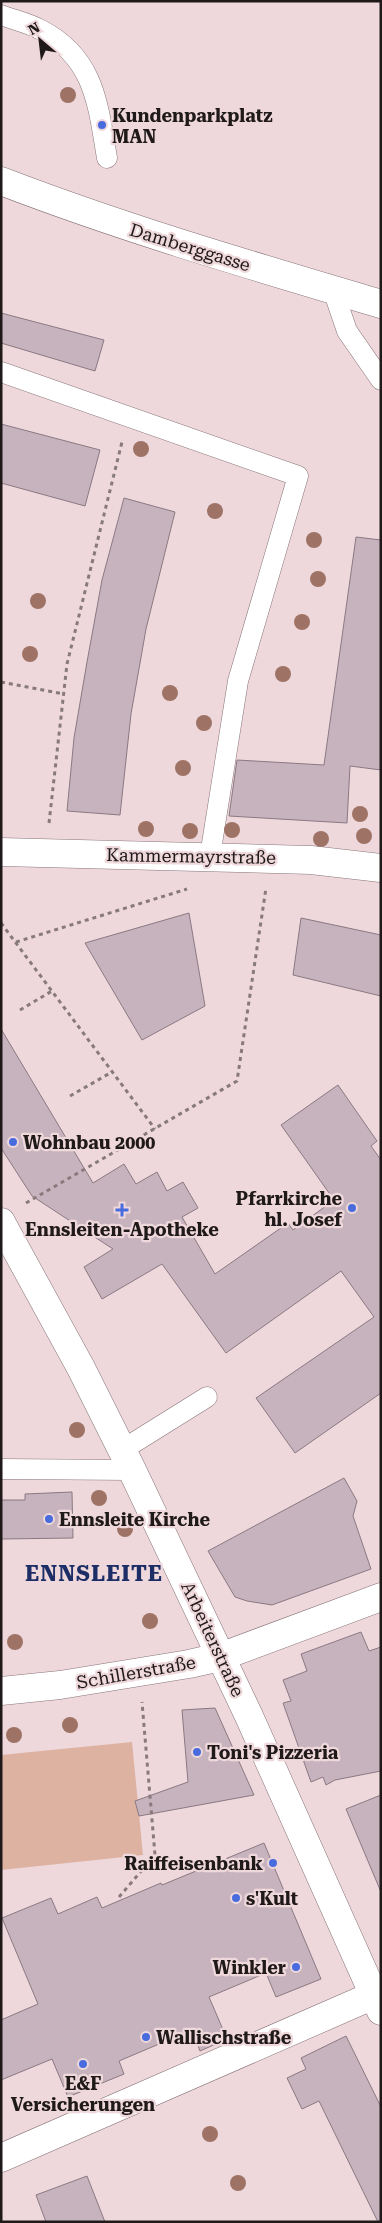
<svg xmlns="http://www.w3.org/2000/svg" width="382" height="2223" font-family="'Roboto Serif',serif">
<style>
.green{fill:#deb2a1}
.building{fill:#c6b3bd;stroke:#8a7982}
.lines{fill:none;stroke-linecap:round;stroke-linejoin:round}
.lane-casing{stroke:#887479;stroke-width:21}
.street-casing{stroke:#887479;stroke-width:29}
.secondary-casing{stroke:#887479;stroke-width:29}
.path{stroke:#887a7c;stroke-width:3;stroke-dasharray:4 4;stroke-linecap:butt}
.lane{stroke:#fff;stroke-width:20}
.street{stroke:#fff;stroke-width:28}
.secondary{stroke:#fff;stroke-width:28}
.tree{fill:#9e7366}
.poi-dot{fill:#486bde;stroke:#eed8dc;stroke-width:2}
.labels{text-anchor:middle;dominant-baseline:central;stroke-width:4.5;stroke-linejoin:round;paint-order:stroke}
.poi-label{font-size:18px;font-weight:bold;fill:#20191a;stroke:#eed8dc;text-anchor:start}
.street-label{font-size:18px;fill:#20191a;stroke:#eed8dc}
.district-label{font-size:22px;font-weight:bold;letter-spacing:1px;fill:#1c2e65;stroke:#eed8dc}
</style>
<rect width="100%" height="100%" fill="#eed8dc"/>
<path class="green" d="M132 1742 143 1855 1 1870V1755Z"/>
<g class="building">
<path d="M1 313 104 340 95 371 1 343Z"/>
<path d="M1 424 100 450 85 506 1 483Z"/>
<path d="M124 498 175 512 146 629 131 714 120 815 67 811 74 738 87 662 102 580Z"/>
<path d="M356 537 381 540V770L350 766 347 823 229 816 237 760 324 765Z"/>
<path d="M189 913 205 1006 142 1040 85 943Z"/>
<path d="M301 918 381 935V996L293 975Z"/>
<path d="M1 1029 93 1183 124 1164 136 1184 157 1172 167 1191 183 1182 198 1208 182 1217 215 1274 288 1223 293 1230 334 1200 281 1125 338 1085 377 1141 371 1146 381 1160V1393L295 1453 256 1398 374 1317 341 1271 226 1353 162 1264 102 1299 84 1267 113 1249 32 1196 1 1148Z"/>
<path d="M344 1478 357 1501 353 1516 371 1569 272 1605 247 1601 235 1597 208 1551Z"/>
<path d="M72 1492 73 1538 1 1539V1500H25V1494Z"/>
<path d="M361 1632 369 1651 381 1647V1771L335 1780 326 1785 323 1777 311 1782 283 1703 291 1701 283 1680 307 1671 301 1654Z"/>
<path d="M215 1708 254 1795 139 1816 135 1801 188 1782 182 1710Z"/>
<path d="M381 1795V1892L346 1809Z"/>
<path d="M264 1843 321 1979 276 1997 266 1973 209 1997 227 2039 200 2051 192 2030 119 2061 124 2074 68 2097 52 2059 1 2080V2020L38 2004 2 1918 51 1898 58 1914 97 1897 102 1908 161 1883 162 1885Z"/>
<path d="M346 2036 381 2107V2222H378L319 2101 302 2109 287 2078 306 2069 301 2058Z"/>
<path d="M87 2176 105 2222H46L36 2195Z"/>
</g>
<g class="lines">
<defs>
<g id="lane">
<path d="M1 15C14 20 29 23 41 30 95 58 98 105 107 158"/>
<path d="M333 290 347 331 381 380"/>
<path d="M1 372 298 476 238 681 210 856"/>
<path d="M122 1450 207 1397"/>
<path d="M1 1469 132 1470"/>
</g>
<g id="street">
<path d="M1 852 311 860 381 868"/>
<path d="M1 1691 60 1685 189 1664 220 1657 381 1597"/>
<path d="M1 2158 374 1995"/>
</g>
<g id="secondary">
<path d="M1 181C126 229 253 266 381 304"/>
<path d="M1 1222 81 1368 132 1470 248 1714 381 2011"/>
</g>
</defs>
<use href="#lane" class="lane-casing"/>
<use href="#street" class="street-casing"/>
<use href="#secondary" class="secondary-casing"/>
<g class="path">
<path d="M1 682 64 694"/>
<path d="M49 823 67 664 122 442"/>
<path d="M1 923 155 1129"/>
<path d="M16 942 187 889"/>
<path d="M20 1010 52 991"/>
<path d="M70 1096 112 1072"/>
<path d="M26 1203 237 1081 266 888"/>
<path d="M119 1897 155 1855 142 1702"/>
</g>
<use href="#lane" class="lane"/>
<use href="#street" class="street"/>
<use href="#secondary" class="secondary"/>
</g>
<g class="tree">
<circle cx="68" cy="95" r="8"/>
<circle cx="141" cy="449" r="8"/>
<circle cx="215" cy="511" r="8"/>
<circle cx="314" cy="540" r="8"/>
<circle cx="318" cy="579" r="8"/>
<circle cx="38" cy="601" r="8"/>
<circle cx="302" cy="622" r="8"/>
<circle cx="30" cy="654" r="8"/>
<circle cx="283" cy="674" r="8"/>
<circle cx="170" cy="693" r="8"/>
<circle cx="204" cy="723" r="8"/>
<circle cx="183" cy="768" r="8"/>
<circle cx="360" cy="814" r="8"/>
<circle cx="146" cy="829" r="8"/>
<circle cx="232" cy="830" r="8"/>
<circle cx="190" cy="831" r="8"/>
<circle cx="364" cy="836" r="8"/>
<circle cx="321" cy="839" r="8"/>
<circle cx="77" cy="1430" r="8"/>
<circle cx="99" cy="1498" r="8"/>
<circle cx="125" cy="1529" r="8"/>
<circle cx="150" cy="1621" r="8"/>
<circle cx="15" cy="1642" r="8"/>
<circle cx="70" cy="1725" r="8"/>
<circle cx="14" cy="1735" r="8"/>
<circle cx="210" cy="2134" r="8"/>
<circle cx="238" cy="2183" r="8"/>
</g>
<g class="poi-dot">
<circle cx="102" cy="125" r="5"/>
<circle cx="13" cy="1142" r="5"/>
<circle cx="352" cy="1208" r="5"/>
<path d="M119.5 1202.5h5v5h5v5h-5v5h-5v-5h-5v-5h5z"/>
<circle cx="49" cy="1519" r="5"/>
<circle cx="197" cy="1752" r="5"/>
<circle cx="273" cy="1863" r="5"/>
<circle cx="236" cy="1898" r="5"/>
<circle cx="296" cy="1967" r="5"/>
<circle cx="146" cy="2037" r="5"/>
<circle cx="83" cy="2064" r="5"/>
</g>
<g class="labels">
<g class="poi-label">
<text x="112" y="115">Kundenparkplatz<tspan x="112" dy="21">MAN</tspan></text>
<text x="23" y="1142">Wohnbau 2000</text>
<text x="342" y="1198" text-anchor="end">Pfarrkirche<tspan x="342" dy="21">hl. Josef</tspan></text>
<text x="122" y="1229" text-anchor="middle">Ennsleiten-Apotheke</text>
<text x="59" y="1519">Ennsleite Kirche</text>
<text x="207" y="1752">Toni's Pizzeria</text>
<text x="263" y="1863" text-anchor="end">Raiffeisenbank</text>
<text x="246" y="1898">s'Kult</text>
<text x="286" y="1967" text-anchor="end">Winkler</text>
<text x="156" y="2037">Wallischstraße</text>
<text x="83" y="2083" text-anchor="middle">E&amp;F<tspan x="83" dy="21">Versicherungen</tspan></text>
</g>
<g class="street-label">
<text transform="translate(190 247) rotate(17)">Damberggasse</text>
<text transform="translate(191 856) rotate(1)">Kammermayrstraße</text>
<text transform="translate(213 1639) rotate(65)">Arbeiterstraße</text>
<text transform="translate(136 1672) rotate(-10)">Schillerstraße</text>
</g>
<g class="district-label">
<text x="94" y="1573">ENNSLEITE</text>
</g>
</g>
<rect width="382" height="2223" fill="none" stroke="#20191a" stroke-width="5"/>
<g transform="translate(40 40) rotate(332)" stroke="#eed8dc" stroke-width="4" paint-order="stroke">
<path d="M0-4L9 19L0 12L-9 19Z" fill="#20191a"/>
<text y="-8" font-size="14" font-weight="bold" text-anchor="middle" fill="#20191a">N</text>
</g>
</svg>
